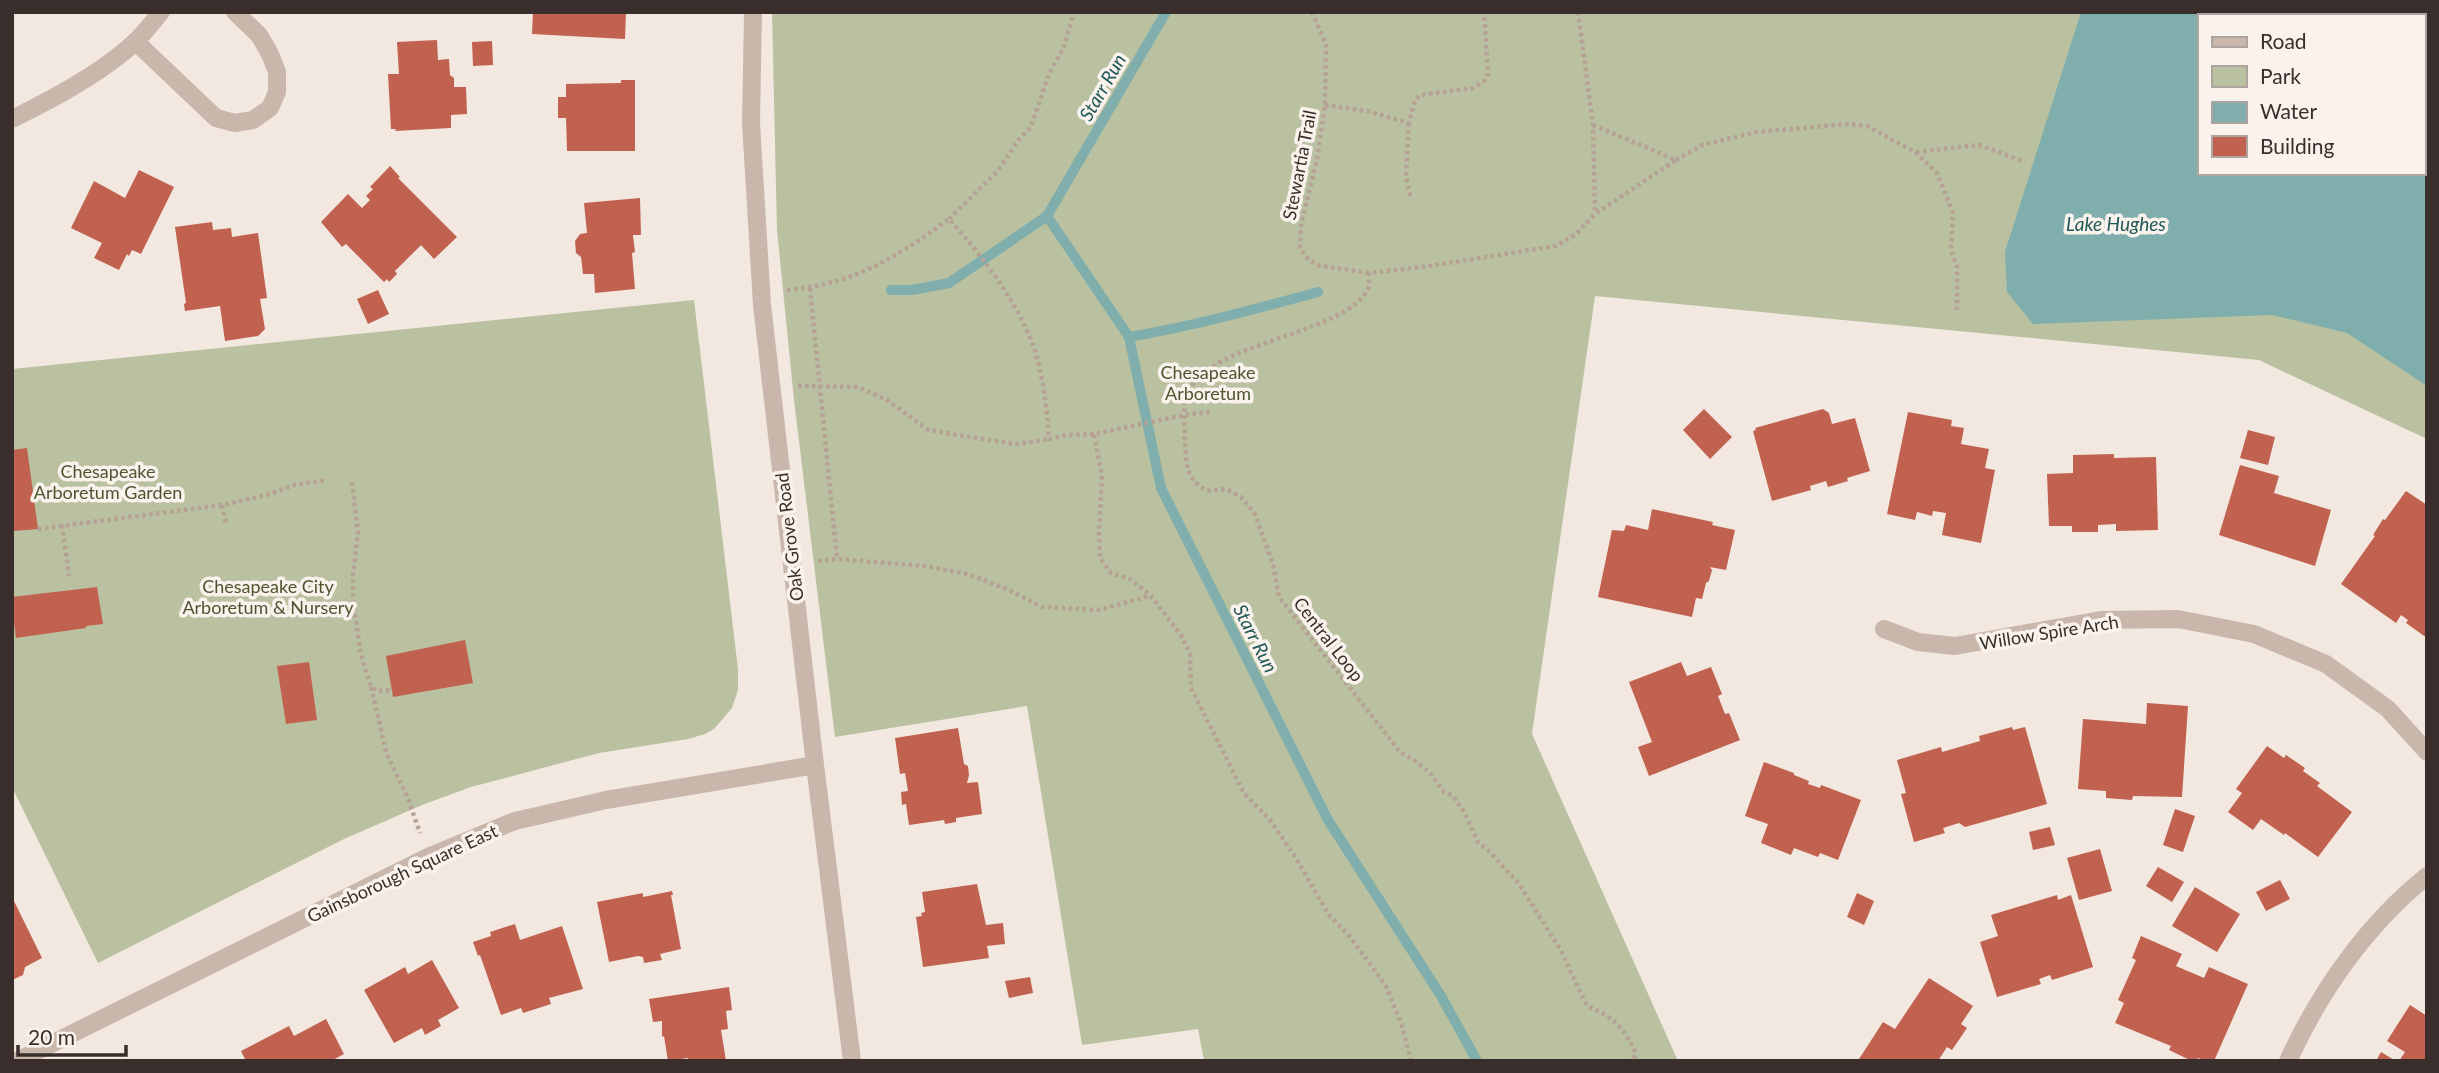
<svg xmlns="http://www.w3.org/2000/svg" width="2439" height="1073" font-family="Lato,sans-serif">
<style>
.green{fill:#b9c1a0;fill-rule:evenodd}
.water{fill:#80aeac}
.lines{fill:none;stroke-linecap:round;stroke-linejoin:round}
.stream{stroke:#80aeac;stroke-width:10}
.building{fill:#c1614f}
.path{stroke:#b6a196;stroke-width:4.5;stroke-dasharray:3.5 3.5;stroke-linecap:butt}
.minor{stroke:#cab7ac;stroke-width:18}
.tertiary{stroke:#cab7ac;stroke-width:18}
.labels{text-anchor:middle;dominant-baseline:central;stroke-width:7;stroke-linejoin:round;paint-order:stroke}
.street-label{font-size:18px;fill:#392e2b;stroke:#faf2ec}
.park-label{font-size:18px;fill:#4b562f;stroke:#faf2ec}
.water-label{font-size:19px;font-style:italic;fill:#215958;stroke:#faf2ec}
</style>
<rect width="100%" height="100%" fill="#f2e8e0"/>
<g class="green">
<path d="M772 12H2427V439L2259 360 1595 296 1532 734 1678 1061H1204L1198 1029 1082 1045 1027 706 835 737 794 400 777 230ZM2199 16H2423V173H2199Z"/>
<path d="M694 300 738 669V690L732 708 714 729 705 734 688 739 599 753 471 787 422 805 344 839 98 963 12 787V369Z"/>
</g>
<path class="water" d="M2081 12H2407L2413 16H2199V173H2423V23L2427 25V386L2347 333 2272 315 2033 324 2007 292 2005 252Z"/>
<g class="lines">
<g class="stream">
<path d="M1166 12 1047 216 1129 337 1161 488 1328 820 1441 996 1477 1061"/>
<path d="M891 290H912L949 283 1047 216"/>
<path d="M1129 337C1193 326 1256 309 1318 292"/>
</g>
</g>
<g class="building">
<path d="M533 12H626L625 39 532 34Z"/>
<path d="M437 40 438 60 449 59 450 75 454 78V87H466L467 114 451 115V128L395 131 396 129H391L388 74H399L397 42Z"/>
<path d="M492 41 493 65 473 66 472 42Z"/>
<path d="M621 80H635V151H567L566 118H558V97H566V84L621 83Z"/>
<path d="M390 166 400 177 398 178 457 237 434 259 421 245 395 271 397 274 389 282 387 279 384 282 346 244 342 247 321 222 348 194 362 208 370 200 366 196 373 189 370 187Z"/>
<path d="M139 170 174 187 141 254 132 250 129 256 127 254 119 270 94 258 102 243 71 228 94 181 125 198Z"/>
<path d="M640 198 641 235H633L635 252 632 253 635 289 595 293 594 274H583L581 257 576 253 575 241 580 234 587 233 584 203Z"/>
<path d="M212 222 213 230 231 228 232 237 258 233 267 298 260 299 265 329 258 336 225 341 220 306 185 311 184 304 186 303 175 227Z"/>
<path d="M378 290 389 314 368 324 357 299Z"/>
<path d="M1704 409 1732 437 1710 459 1683 430Z"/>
<path d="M1823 409 1829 413 1832 424 1855 418 1870 471 1847 478 1848 481 1828 487 1826 481 1810 486 1811 490 1772 501 1753 431 1756 430 1755 428Z"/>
<path d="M1908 412 1952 420 1951 426 1964 428 1961 444 1989 449 1985 468 1995 470 1981 543 1942 535 1946 513 1933 511 1932 516 1917 512 1915 520 1887 514Z"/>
<path d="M2248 430 2275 437 2268 465 2240 458Z"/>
<path d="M27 448 38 529 14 531 12 450Z"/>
<path d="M2114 454V458L2156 457 2158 530 2116 531V524L2098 525V532H2072V526H2049L2047 474 2073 473V455Z"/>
<path d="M2240 465 2279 476 2274 493 2331 510 2315 566 2219 535Z"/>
<path d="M2406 491 2427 505V638L2406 623 2408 620 2401 615 2396 623 2341 584 2375 536 2373 535 2383 519 2385 520Z"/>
<path d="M1652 509 1713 522 1712 525 1735 530 1726 570 1710 567 1712 570 1709 581 1706 583 1702 599 1696 598 1692 617 1598 597 1612 530 1624 531 1626 525 1648 530Z"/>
<path d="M97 587 103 624 86 626V628L16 638 14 622H12V597Z"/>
<path d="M465 640 473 683 393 697 386 656Z"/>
<path d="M309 662 317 720 286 724 277 666Z"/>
<path d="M1681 662 1687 676 1711 667 1722 694 1718 696 1725 714 1729 713 1740 740 1649 776 1638 747 1652 742 1629 682Z"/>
<path d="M2147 703 2188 706 2182 797 2133 796 2132 800 2106 798V791L2078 789 2083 719 2146 724Z"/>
<path d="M2012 727 2013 730 2025 727 2047 804 1965 827 1959 823 1943 828 1945 833 1914 842 1901 794 1906 793 1897 760 1941 747 1942 752 1980 741 1979 736Z"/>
<path d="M958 728 964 764 968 766 969 775 967 783 978 782 982 814 956 818V822L945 824 944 820 909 825 906 804 902 805 901 792 908 791 905 773 900 774 895 738Z"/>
<path d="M2267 746 2284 758 2286 755 2305 768 2303 771 2320 783 2317 786 2352 812 2318 857 2285 833 2284 835 2261 819 2253 830 2228 812 2242 793 2236 789Z"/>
<path d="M1764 762 1794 773V775L1809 781 1808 784 1820 788 1821 785 1861 800 1838 860 1820 853 1818 857 1794 848 1791 855 1761 843 1768 824 1745 816Z"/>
<path d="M2175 809 2195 816 2183 852 2163 845Z"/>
<path d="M2050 827 2055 845 2033 850 2029 832Z"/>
<path d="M2100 849 2112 891 2079 900 2067 858Z"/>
<path d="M2158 867 2184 882 2172 902 2146 886Z"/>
<path d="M2280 880 2290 899 2266 911 2256 892Z"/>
<path d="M977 884 986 925 1003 923 1005 944 987 946 989 958 923 967 916 917 922 916 921 913 925 912 922 892Z"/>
<path d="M2195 887 2240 914 2217 952 2172 926Z"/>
<path d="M672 891 673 895H671L681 949 660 954 662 960 644 963 643 957 638 956 609 962 597 902 643 893V897Z"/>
<path d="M1857 893 1874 901 1864 925 1847 917Z"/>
<path d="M2057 895 2058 900 2071 895 2093 967 2052 980 2050 975 2039 979 2041 984 1997 997 1980 942 1998 936 1991 915Z"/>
<path d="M12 897 42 958 25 967 23 975 12 980Z"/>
<path d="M515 924 520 940 562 926 583 989 549 998 551 1004 523 1013 521 1008 501 1015 480 955 478 956 473 942 491 936 490 932Z"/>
<path d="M2141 936 2182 954 2176 966 2204 978 2209 967 2248 984 2214 1061H2205L2198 1058 2196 1061H2192L2169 1050 2171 1046 2115 1023 2124 1003 2118 1000 2136 960 2132 958Z"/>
<path d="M432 960 459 1008 438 1020 441 1026 425 1035 422 1028 394 1043 364 990 405 967 408 974Z"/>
<path d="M1030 977 1033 993 1009 998 1005 981Z"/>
<path d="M1929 978 1973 1006 1961 1024 1967 1028 1952 1050 1947 1047 1938 1061 1859 1059 1883 1022 1895 1029Z"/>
<path d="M729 987 732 1010 726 1011 728 1029 721 1030 726 1061H688V1058L668 1061 664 1036 662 1037V1021L653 1022 649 999Z"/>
<path d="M2410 1005 2427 1016V1061H2399L2405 1052 2387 1041Z"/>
<path d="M326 1019 344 1054 331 1061H246L241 1051 289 1026 294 1036Z"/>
<path d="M2381 1052 2396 1061H2376Z"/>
</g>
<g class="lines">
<g class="path">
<path d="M1312 12 1326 45 1325 105 1317 159 1301 225 1300 247 1305 256 1316 265 1369 273"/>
<path d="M1578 12 1593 125 1595 213"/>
<path d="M1325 105 1367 111 1409 123 1415 100 1420 95 1473 88 1485 80 1488 74 1484 12"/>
<path d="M1409 123 1406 176 1411 199"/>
<path d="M1593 125 1676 160 1595 214 1575 235 1556 246 1422 267 1369 273C1369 278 1370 284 1368 289 1349 330 1230 341 1196 380 1181 397 1184 421 1185 442 1187 466 1185 478 1207 491L1226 489 1241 497 1255 514 1273 564 1279 597 1400 752 1414 760 1430 773 1444 792 1453 796 1464 812 1478 842 1489 851 1519 884 1560 949 1587 1006C1614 1017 1623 1027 1636 1053L1633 1061"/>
<path d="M1916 152 1979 145 2025 162"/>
<path d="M1676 160 1702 145 1757 132 1848 124 1867 126 1915 152 1937 173 1953 213 1951 250 1957 267V310"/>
<path d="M949 219 997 172 1020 138 1031 127 1049 74 1063 49 1074 12"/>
<path d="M810 288 837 559"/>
<path d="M787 290C855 284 895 258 949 219 982 255 1022 308 1036 354 1044 382 1047 410 1049 439L1068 435 1094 434"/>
<path d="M798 386 858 387 887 400 927 429 956 435 1017 444 1049 439"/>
<path d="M1210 412 1184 415 1094 434 1102 476 1099 531 1100 558 1111 573 1130 579 1150 595 1181 635 1190 654 1191 688 1244 793 1270 820 1294 855 1329 915 1351 938 1386 986 1402 1026 1411 1061"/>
<path d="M352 482 358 532 353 575V601L361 655 371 687 377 691 392 690"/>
<path d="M222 505 226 524"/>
<path d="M62 525 69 576"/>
<path d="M38 529 222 505 267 495 294 485 327 480"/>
<path d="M818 561 837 559 925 566 968 574 1007 589 1042 607 1099 610 1149 596"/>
<path d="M371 687 387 755 407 796 420 833"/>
</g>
<g class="minor">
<path d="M136 42 216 118 235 123 253 120 270 108 277 92V72L270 54 259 35 235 12"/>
<path d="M12 119C53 99 104 72 136 41 145 32 153 22 161 12"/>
<path d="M1884 629 1918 642 1955 646 2101 620 2178 619 2254 634 2326 664 2388 709 2427 752"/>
<path d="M815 765 852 1061"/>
<path d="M2288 1061C2320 991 2367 924 2427 876"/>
</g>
<path class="tertiary" d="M17 1061 430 856 515 821 606 800 815 765 762 305 751 123 753 12"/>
</g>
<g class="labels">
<g class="street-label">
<text transform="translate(1299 165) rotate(-79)">Stewartia Trail</text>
<text transform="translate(789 537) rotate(-97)">Oak Grove Road</text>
<text transform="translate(2049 632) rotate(-9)">Willow Spire Arch</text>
<text transform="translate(1329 639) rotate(52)">Central Loop</text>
<text transform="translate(402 873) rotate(-25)">Gainsborough Square East</text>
</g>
<g class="park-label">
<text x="1208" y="372">Chesapeake<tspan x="1208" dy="21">Arboretum</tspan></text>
<text x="108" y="471">Chesapeake<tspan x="108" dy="21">Arboretum Garden</tspan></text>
<text x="268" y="586">Chesapeake City<tspan x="268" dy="21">Arboretum &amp; Nursery</tspan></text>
</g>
<g class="water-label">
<text transform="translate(1102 87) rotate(-60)">Starr Run</text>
<text x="2116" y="223">Lake Hughes</text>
<text transform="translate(1256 638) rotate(63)">Starr Run</text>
</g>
</g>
<rect width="2439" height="1073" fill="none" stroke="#392e2b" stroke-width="28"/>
<rect x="2198" y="14" width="228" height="161" fill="#faf2ec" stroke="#ada49f" stroke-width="2"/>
<rect x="2212" y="37" width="35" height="10" fill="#cab7ac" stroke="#ada49f" stroke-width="2"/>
<text x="2260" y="49" font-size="21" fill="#392e2b">Road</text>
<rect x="2212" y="66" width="35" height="21" fill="#b9c1a0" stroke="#ada49f" stroke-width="2"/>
<text x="2260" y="84" font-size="21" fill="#392e2b">Park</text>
<rect x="2212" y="102" width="35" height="21" fill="#80aeac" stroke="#ada49f" stroke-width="2"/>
<text x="2260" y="119" font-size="21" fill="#392e2b">Water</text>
<rect x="2212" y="136" width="35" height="21" fill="#c1614f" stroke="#ada49f" stroke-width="2"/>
<text x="2260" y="154" font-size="21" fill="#392e2b">Building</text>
<path d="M18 1045v10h108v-10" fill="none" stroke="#392e2b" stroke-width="3.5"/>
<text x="28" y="1045" font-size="21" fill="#392e2b" stroke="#faf2ec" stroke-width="5" paint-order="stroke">20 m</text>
</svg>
